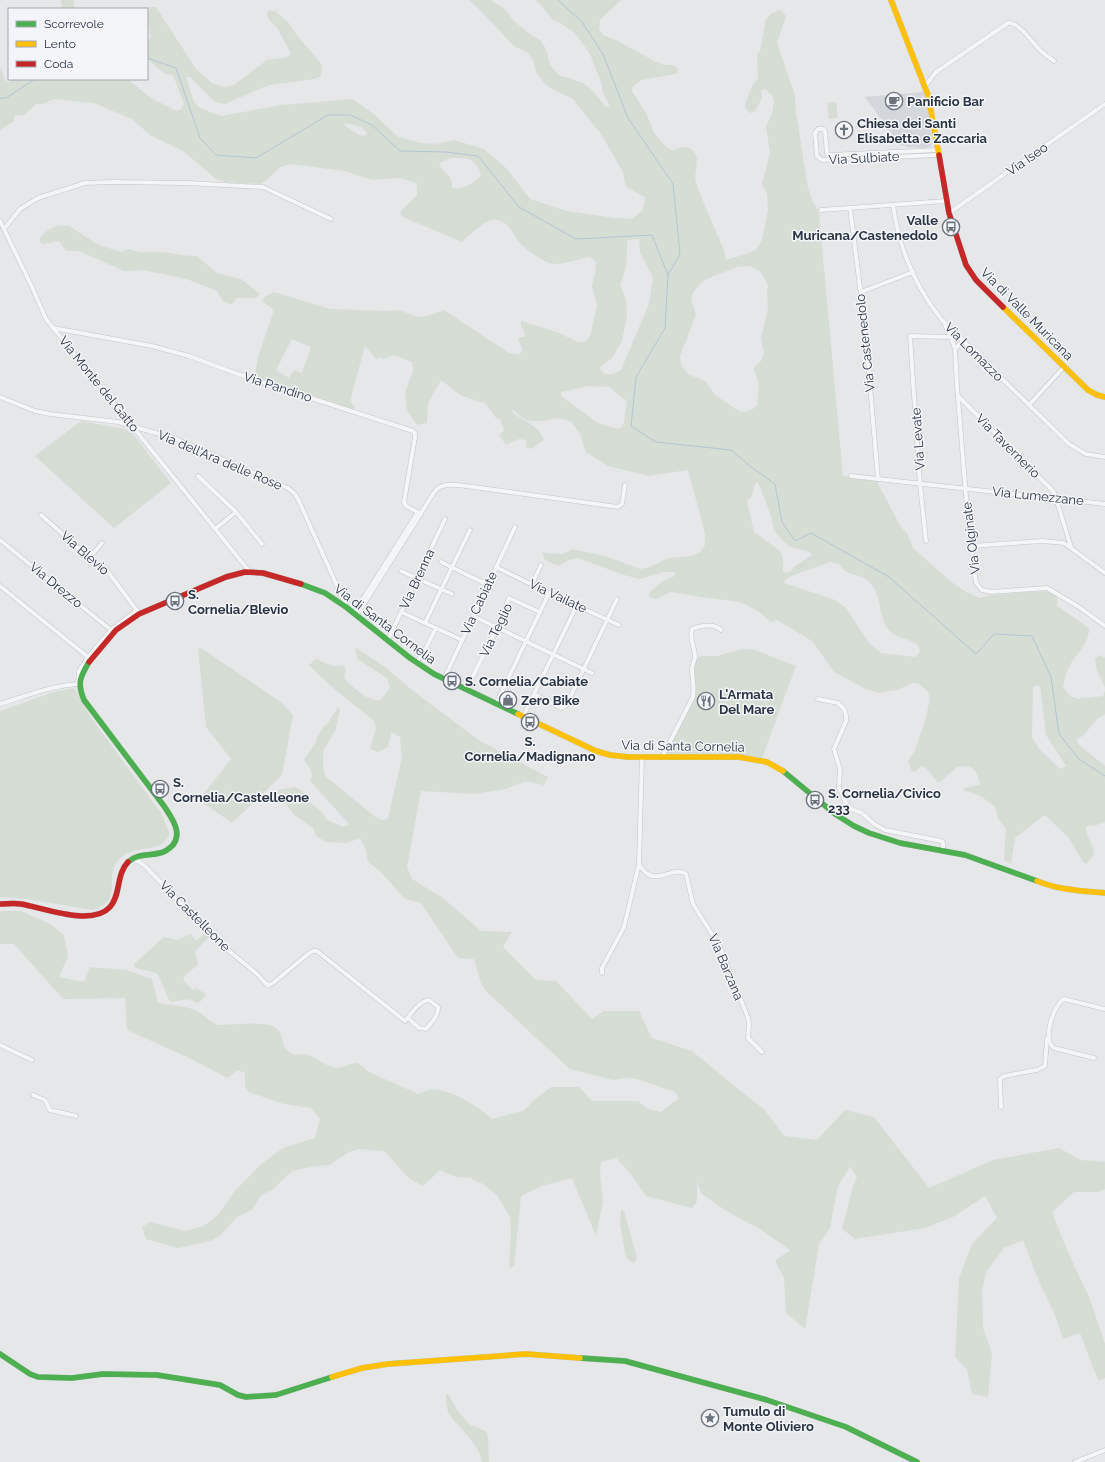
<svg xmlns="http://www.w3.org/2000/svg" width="1105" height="1462" font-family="Raleway,sans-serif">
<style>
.built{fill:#d3d7dc}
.green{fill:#d6ddd5;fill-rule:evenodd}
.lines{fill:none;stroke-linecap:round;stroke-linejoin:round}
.stream{stroke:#b3c5d4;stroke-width:1}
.street-casing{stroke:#c3c5c7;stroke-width:5}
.fast-casing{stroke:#c3c5c7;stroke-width:6}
.slow-casing{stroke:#c3c5c7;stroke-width:6}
.jam-casing{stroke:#c3c5c7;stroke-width:6}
.street{stroke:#f4f5f6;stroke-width:4}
.fast{stroke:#4caf50;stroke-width:5.5}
.slow{stroke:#ffc107;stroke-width:5.5}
.jam{stroke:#c62828;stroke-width:5.5}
.labels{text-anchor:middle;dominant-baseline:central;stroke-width:3;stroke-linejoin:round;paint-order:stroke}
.poi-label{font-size:13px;font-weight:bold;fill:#2a3543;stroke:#f3f5f8;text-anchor:start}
.street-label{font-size:13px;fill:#2a3543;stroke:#f3f5f8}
</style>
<rect width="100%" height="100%" fill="#e5e7e9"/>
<path class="built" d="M924 92 928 110 933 142 931 146 925 148 908 147 900 145 865 97Z"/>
<g class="green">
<path d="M61 0H73L75 9H62Z"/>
<path d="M469 0H491L506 10 513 20 531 35 540 40 546 49 550 65 560 76 569 78 583 83 592 90 605 106 610 107 603 93 602 85 590 54 575 33 559 22 553 20 540 4 535 0H621L600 20 599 29 603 35 616 40 654 61 664 65H674L678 70V73L675 74 642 80 633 86 632 91 647 115 654 133 666 147 673 150C683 147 688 144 695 153 700 161 693 174 696 183 704 206 715 228 724 250L726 260 743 255 756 250 762 240 768 210 767 194 762 184 770 153 766 126 772 114 774 101 772 95 765 89 761 91 762 98 755 111 750 113 745 108V104L752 86 758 78 757 54 760 51 766 19 772 13 780 10 786 16 777 43 795 95 796 113 808 188 813 202 819 213 843 476 876 480 901 527 907 533 913 548 950 581 966 592 980 598 992 595 1043 591 1050 592 1058 595 1057 606 1089 628C1089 644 1077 653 1070 665 1066 671 1065 680 1063 687L1070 696 1078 699 1103 696 1105 691V714L1097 719 1083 736 1076 739 1078 744 1105 766V822L1094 826H1086C1085 843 1104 848 1086 864L1083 862 1069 838 1046 816H1043L1015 838 1011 864 1004 860 1006 829 998 818 995 807 981 796 963 790 964 788 980 785 978 776 974 769 968 766 957 767 940 782H937L927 769 922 766 916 771 912 772 908 761 915 750 925 721 930 699 928 692 918 683H912L897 690 878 693 866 689 834 672 812 641 777 620 771 622 758 611 740 602 700 597 671 592 656 599 649 597V593C657 585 664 580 675 576V572H663L640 579 624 575 578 558 569 560 559 566 545 560 542 553 563 554 572 549 608 557 640 569 650 567 668 558 692 556 700 552 705 545V533L688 470 649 476 608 466 586 452 580 434 571 421 557 418 544 421H530L522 418 514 410 511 411C523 422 537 423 544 440L531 449 526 447V440L519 439 506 445 499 435 504 430 500 419 495 417 486 404 460 395 441 380 428 403 427 423 417 425 407 410 405 392 413 372 412 362 394 355 383 359 379 357 376 359 365 346 350 401 355 407V410L255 376 258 357 274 310 262 301 264 297 274 292 330 309 388 311 399 310 417 317 427 316 444 310 509 353 519 355 523 350 518 340 519 337H524L525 334 521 326V321L557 332 577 342H585L590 336 597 306 592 286 595 273 596 262 590 257C582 258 561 265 554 264 543 262 531 253 523 246 513 237 508 216 491 220 484 222 468 236 462 242L403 217 401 215V211L417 195V183L400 178 372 180 344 171 292 164 280 167 269 178 261 184 225 182 216 179 183 151 150 135 132 119 94 103 54 99 43 104H36L24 115 15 116 13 122 0 130V67L6 82H10L11 79H127L151 98 177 111 181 109 184 104 173 75 165 74 147 59V42L151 37 147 18 150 7H156L196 69 213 84 226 87 234 85 267 60 288 57 291 53 277 28 268 18 267 14 268 11H275L289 23 296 34 322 65 321 76 315 79 269 85 225 104 215 102 190 77H186L194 102 200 108 221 116 282 105 353 99 376 116 398 137 421 143 436 144 454 140 484 149 507 169 530 199 567 211 614 218 632 219 643 210 645 197 626 187 623 172 601 134 573 99 552 89 545 84 535 70 534 62 528 53 514 46 479 9ZM344 124C353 124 362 125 367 133L364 136 360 135 345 126ZM451 158C467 158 476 157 481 175 476 182 462 191 452 188 453 173 443 175 439 163ZM639 239 640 252 653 278 649 304 621 370 613 374H605L599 368 612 358 622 341 627 315 626 300 620 285C627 270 627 256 627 240ZM750 266 760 271 768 285 767 295 768 308 761 338 764 353 761 361 755 366 754 370 759 384 757 405 753 409 746 412 739 411 715 395 706 382 688 374 681 365 680 356 696 315 691 299 693 292 704 280 737 267ZM292 339 311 347 302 373 294 370 289 378 276 370ZM588 386 610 387 617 394 627 401 623 426 618 429 598 423 561 396V392ZM758 482 771 516 774 530 782 540 790 547 810 552 812 555 795 566 790 572H783V559L780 551 754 532 747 501 752 496 755 483ZM830 562C844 564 838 566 847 572 853 576 862 575 867 580 884 593 876 618 891 632 899 640 918 638 920 651L916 657 881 653 869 643 846 608 835 600 784 583 785 580 791 576ZM1033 686H1040L1046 735 1066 766 1060 769 1039 749 1032 737Z"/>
<path d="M836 102 838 118 829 119 827 103Z"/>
<path d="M59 226H69L99 245 121 252 129 249C143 255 147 251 161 252 173 253 184 256 197 256L217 273 241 279 260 294 256 298H237L231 305 223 301 217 291 187 279 143 270 124 271 79 251H66L59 241 43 244 39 241C43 231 49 229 59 226Z"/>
<path d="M81 421 130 430 171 483 114 528 35 456Z"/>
<path d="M355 647 385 667 412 690 480 741 548 777 544 785 525 781 505 789 475 794 421 791 407 867 412 879 443 898 481 931 512 932 503 947 536 980 556 981 592 1019 604 1011H639L652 1038 692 1051 748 1097 764 1109 784 1136 817 1140 845 1110 874 1117 929 1188 993 1160 1059 1148 1081 1160 1105 1162V1189L1099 1192H1074L1052 1212 1067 1250 1089 1297 1105 1344V1378L1099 1381 1093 1368 1080 1333 1063 1339 1055 1315 1037 1277 1023 1240 1004 1248 986 1272 982 1291 983 1328 992 1353 988 1397 972 1394 967 1369 955 1357 959 1278 972 1244 997 1218 985 1196 953 1217 925 1228 855 1239 842 1229 853 1186 857 1177 850 1167 838 1186 830 1228 819 1244 805 1329 786 1313 784 1278 775 1261 790 1250 760 1229 728 1212 702 1194 697 1182V1201L692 1208 646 1196 630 1173 616 1158 601 1162 600 1174 603 1202 596 1236 572 1178 542 1186 521 1196 514 1266 509 1268 511 1233 510 1217 497 1195 483 1184 470 1178 456 1177 440 1170 423 1186 409 1178 384 1151 358 1149 347 1153 330 1165 315 1166 292 1171 272 1190 261 1195 252 1210 237 1217 221 1235 210 1241 178 1248 146 1239 142 1227 150 1222 185 1231 204 1226 219 1214 234 1192 260 1165 283 1148 315 1138 320 1119 311 1108 284 1104 249 1092 245 1086V1073L237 1070 228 1078 187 1057 127 1030 125 998 63 999 14 944H0V911H21L50 924 64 935 68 956 59 977 84 982 90 967 126 970 152 979 158 1003C169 1005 186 1006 195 1010 204 1014 210 1023 219 1025 234 1025 258 1021 272 1026 286 1032 279 1043 288 1051 293 1056 300 1054 305 1054 316 1056 325 1067 337 1068 343 1068 350 1063 357 1063L364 1067 367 1071 418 1094C422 1093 426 1090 430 1090 449 1088 478 1106 492 1119L523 1111 534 1100 551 1087H579L592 1101H638L648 1109 661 1112 679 1098 675 1092 637 1079 627 1078 613 1080 570 1069 535 1037 485 990 481 983 474 959 458 958 421 903 405 899 381 872 368 862 366 850 360 838 347 843 327 842 317 837 313 828 294 815 279 794 277 790 295 787 302 791 309 802 321 811 327 820 343 827 349 824 310 781C315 773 309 767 304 760L316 742 317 737 324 726 328 723 338 707 340 709 336 729 323 751V763L325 776 378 819 385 820 388 818 402 758 400 737 391 732 388 747 378 752 370 749 376 728 374 721 332 687 309 665 316 659 332 666H341L346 668 344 678C353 687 367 702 381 700L390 688 387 678 357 659Z"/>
<path d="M201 648 282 703 293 715 282 775 232 823 199 800 231 759 206 727 198 649Z"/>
<path d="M742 649 755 650 796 666 762 758C731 751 697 755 666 755L693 701 696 692 693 671 696 660 701 656H717Z"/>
<path d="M1101 655 1105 658V687L1097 671 1095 658Z"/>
<path d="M74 688 92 719 161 813 170 834C159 857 133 841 117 862 104 879 124 901 93 910L26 899 0 897V711L54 692Z"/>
<path d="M205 933 209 937 195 951 198 965 185 975 183 980 193 990 197 988 206 995 200 1002 196 1003 189 999 170 1002 158 974C150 970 141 971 134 967V964L164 937 177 940 191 934 196 941Z"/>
<path d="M621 1209 624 1211 637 1258 634 1263 631 1262 626 1257 620 1224Z"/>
<path d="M446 1394H448L457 1410 470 1425 486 1431 488 1437 489 1462H482C478 1442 461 1431 450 1415 446 1409 446 1401 446 1394Z"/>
</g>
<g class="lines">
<g class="stream">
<path d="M558 0 582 22 603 54 628 118 673 184 680 254 668 275"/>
<path d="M147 58 176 68 200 138 216 155 256 158 328 115H350L372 125 400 151 446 152 478 156 519 207 576 239 652 235 668 275 665 328 636 377 631 426 656 442 731 450 751 467 775 484 782 522 795 541 811 533 889 577 976 654 994 634 1032 636 1051 677 1059 734 1079 759 1105 776"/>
<path d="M0 98H6L35 79"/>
</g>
<defs>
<g id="street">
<path d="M925 86 936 72 1008 23C1020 22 1033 44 1041 51 1045 55 1050 58 1054 61"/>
<path d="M938 150 830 155 827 153 825 131 823 129H818L815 133 817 156 822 160 938 155"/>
<path d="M893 205C899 247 915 287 942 320L1069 444 1086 454 1105 457"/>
<path d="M850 208 865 327 878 479"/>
<path d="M821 210 946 201"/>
<path d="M949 213 1105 104"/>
<path d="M0 221 32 287 46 319 249 571"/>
<path d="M4 229 20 209 38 198 85 183 111 182 187 183 263 187 331 219"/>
<path d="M861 292 913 272"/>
<path d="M945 325 951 337 955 349"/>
<path d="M53 328 152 346 189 356 249 378 413 431 415 433V437L404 502 406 506 421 514"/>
<path d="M963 341 955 349 957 386 968 520 976 583 982 590 991 592 1047 588 1079 607 1105 626"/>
<path d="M958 396 1054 492 1071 547"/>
<path d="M0 397 35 411 50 414 118 422 176 439 288 488 295 494 299 501 346 606"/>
<path d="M1029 405 1064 367"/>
<path d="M198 476 236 512 262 544"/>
<path d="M851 476 1105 504"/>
<path d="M41 515 90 558 106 569 138 612"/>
<path d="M215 529 236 512"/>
<path d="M0 540 111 630"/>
<path d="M926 541 920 484 910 336 951 337"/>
<path d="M971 546 1042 541 1064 543 1105 573"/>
<path d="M90 557 102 543"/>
<path d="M441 562 488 585"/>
<path d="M496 567 549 593 619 625"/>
<path d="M401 571 452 594"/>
<path d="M532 584 541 565"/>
<path d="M0 586 88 657"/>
<path d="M401 612 462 640"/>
<path d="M354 613 418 512"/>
<path d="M357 615 435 491C443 482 455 485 466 486L618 507 622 504 625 485"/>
<path d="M473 616 592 673"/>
<path d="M425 623 470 530"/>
<path d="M388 640 445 519"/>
<path d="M416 663 426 648 436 628"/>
<path d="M444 679 515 527"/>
<path d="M466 690 497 628 509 598 540 612"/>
<path d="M534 694 561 708 566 706 617 599"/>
<path d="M818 699 838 703 844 709 846 715V721L834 749 840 769 839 788 847 805 851 809 862 813 874 824 885 830 941 841 943 842V851"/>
<path d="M0 704C26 696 50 686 78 684L79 671 88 657 111 630 137 610"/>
<path d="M496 704 549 593"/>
<path d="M523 717 577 605"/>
<path d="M642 757 639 864C654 891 672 864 686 874L693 904 720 947 748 1018 749 1024 748 1038 762 1052"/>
<path d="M662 757 693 697C695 685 692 680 692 669 692 664 695 661 695 657 695 647 689 639 692 629 702 625 713 623 721 630"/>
<path d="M133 858 145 866 217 941 257 974 266 984 269 985 273 983 308 954 313 951H317L405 1021C411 1014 419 1001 429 1000L438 1007C439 1015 432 1022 426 1029L419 1028 408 1018"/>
<path d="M602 973V968L624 927 639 864"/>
<path d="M0 1045 32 1060"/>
<path d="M1094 1058 1054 1048C1042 1039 1053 1006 1064 999L1105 1009"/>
<path d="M33 1095 45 1100 50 1110 76 1116"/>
<path d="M1001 1107 1000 1079 1004 1076 1037 1070 1045 1066 1047 1039"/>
<path d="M1075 1462 1105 1450"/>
</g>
<g id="fast">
<path d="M301 584 325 593 346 607 410 658 434 674 518 714"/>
<path d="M89 662C80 677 77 683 84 700L164 806C171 817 183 832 173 845 169 849 165 852 160 853 148 856 138 853 128 862"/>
<path d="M783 771 835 814 854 826 869 833 900 843 965 855 1037 881"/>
<path d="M0 1354 30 1374 38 1377 72 1378 103 1374 157 1375 220 1385 238 1395 246 1397 276 1395 332 1377"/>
<path d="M580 1358 625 1361 767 1400 846 1427 917 1462"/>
</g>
<g id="slow">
<path d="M891 0 928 95 939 155"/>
<path d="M1003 307 1088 390 1097 395 1105 397"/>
<path d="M518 714 596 751 610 755 628 757H739L767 762 783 771"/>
<path d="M1037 881C1059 890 1082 891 1105 893"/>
<path d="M332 1377 362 1368 388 1364 526 1354 580 1358"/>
</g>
<g id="jam">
<path d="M939 155 949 213 966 265 976 280 1003 307"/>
<path d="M89 662 116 630 139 614 226 577 245 572 263 573 301 584"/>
<path d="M0 904C7 904 14 903 21 904 44 908 92 927 110 907 121 895 116 874 128 862"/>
</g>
</defs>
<use href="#street" class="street-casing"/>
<use href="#fast" class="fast-casing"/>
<use href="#slow" class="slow-casing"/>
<use href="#jam" class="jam-casing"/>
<use href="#street" class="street"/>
<use href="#fast" class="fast"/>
<use href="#slow" class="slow"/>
<use href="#jam" class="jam"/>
</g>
<defs>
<symbol id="cafe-ring" viewBox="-11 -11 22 22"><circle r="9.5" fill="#f3f5f8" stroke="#6b737d" stroke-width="1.5"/><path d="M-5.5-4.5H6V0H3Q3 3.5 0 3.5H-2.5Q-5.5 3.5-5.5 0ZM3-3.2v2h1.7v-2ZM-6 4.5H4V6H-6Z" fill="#6b737d"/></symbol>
<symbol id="church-ring" viewBox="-11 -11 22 22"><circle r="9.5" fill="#f3f5f8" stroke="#6b737d" stroke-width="1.5"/><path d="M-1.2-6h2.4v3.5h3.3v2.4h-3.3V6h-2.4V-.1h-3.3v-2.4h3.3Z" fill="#6b737d"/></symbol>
<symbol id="bus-ring" viewBox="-11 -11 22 22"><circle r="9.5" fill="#f3f5f8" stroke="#6b737d" stroke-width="1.5"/><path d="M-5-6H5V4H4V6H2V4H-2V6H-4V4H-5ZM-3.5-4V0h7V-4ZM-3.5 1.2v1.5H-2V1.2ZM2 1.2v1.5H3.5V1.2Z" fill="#6b737d"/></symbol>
<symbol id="shop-ring" viewBox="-11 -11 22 22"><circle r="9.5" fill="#f3f5f8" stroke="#6b737d" stroke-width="1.5"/><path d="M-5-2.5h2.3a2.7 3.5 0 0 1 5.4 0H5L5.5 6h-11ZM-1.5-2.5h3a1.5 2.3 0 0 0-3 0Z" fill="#6b737d"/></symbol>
<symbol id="restaurant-ring" viewBox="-11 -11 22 22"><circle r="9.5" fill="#f3f5f8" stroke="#6b737d" stroke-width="1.5"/><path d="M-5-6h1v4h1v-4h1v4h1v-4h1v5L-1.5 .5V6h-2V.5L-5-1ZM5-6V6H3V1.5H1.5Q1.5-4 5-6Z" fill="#6b737d"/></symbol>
<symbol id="sight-ring" viewBox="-11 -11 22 22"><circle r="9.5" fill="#f3f5f8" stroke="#6b737d" stroke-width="1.5"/><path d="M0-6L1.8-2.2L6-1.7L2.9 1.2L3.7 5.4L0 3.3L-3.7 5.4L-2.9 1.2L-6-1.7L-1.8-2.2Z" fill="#6b737d"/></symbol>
</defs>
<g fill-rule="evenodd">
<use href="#cafe-ring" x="884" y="91" width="20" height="20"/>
<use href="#church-ring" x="834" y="120" width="20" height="20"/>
<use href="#bus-ring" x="941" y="217" width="20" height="20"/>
<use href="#bus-ring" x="165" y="591" width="20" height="20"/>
<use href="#bus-ring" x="442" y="671" width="20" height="20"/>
<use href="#shop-ring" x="498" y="690" width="20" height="20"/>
<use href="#restaurant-ring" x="696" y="691" width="20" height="20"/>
<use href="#bus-ring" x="520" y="712" width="20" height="20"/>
<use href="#bus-ring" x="150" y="779" width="20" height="20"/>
<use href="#bus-ring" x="805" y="790" width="20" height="20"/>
<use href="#sight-ring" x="700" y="1408" width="20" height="20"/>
</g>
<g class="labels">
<g class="poi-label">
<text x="907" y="101">Panificio Bar</text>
<text x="857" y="123">Chiesa dei Santi<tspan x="857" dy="15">Elisabetta e Zaccaria</tspan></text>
<text x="938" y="220" text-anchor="end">Valle<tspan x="938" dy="15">Muricana/Castenedolo</tspan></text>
<text x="188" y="594">S.<tspan x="188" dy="15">Cornelia/Blevio</tspan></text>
<text x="465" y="681">S. Cornelia/Cabiate</text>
<text x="719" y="694">L'Armata<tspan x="719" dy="15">Del Mare</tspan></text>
<text x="521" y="700">Zero Bike</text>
<text x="530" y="741" text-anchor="middle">S.<tspan x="530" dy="15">Cornelia/Madignano</tspan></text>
<text x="173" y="782">S.<tspan x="173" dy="15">Cornelia/Castelleone</tspan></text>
<text x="828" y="793">S. Cornelia/Civico<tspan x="828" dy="15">233</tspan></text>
<text x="723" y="1411">Tumulo di<tspan x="723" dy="15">Monte Oliviero</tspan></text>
</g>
<g class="street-label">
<text transform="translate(864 158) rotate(-3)">Via Sulbiate</text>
<text transform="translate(1027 159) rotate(-35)">Via Iseo</text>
<text transform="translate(1027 314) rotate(45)">Via di Valle Muricana</text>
<text transform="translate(865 343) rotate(-96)">Via Castenedolo</text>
<text transform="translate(974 352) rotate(45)">Via Lomazzo</text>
<text transform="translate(99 384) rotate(51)">Via Monte del Gatto</text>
<text transform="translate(278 387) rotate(18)">Via Pandino</text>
<text transform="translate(918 439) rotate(-94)">Via Levate</text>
<text transform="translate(1008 446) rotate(45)">Via Tavernerio</text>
<text transform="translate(220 460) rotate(23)">Via dell'Ara delle Rose</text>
<text transform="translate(1038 496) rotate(6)">Via Lumezzane</text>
<text transform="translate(971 538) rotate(-97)">Via Olginate</text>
<text transform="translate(85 553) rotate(41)">Via Blevio</text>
<text transform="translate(417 579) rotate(-65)">Via Brenna</text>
<text transform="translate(56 585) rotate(39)">Via Drezzo</text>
<text transform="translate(558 596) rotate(25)">Via Vailate</text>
<text transform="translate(479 603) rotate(-65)">Via Cabiate</text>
<text transform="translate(385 624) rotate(37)">Via di Santa Cornelia</text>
<text transform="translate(496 630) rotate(-64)">Via Teglio</text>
<text transform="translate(683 746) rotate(1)">Via di Santa Cornelia</text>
<text transform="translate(195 916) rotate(45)">Via Castelleone</text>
<text transform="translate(726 967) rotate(67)">Via Barzana</text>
</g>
</g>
<rect x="8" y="8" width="140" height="72" fill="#f3f5f8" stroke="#a3a8b0"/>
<rect x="16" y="21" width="20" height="6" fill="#4caf50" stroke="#a3a8b0"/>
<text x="44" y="28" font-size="12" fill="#2a3543">Scorrevole</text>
<rect x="16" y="41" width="20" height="6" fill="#ffc107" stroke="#a3a8b0"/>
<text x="44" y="48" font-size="12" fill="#2a3543">Lento</text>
<rect x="16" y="61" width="20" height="6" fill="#c62828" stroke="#a3a8b0"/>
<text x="44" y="68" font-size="12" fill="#2a3543">Coda</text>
</svg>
